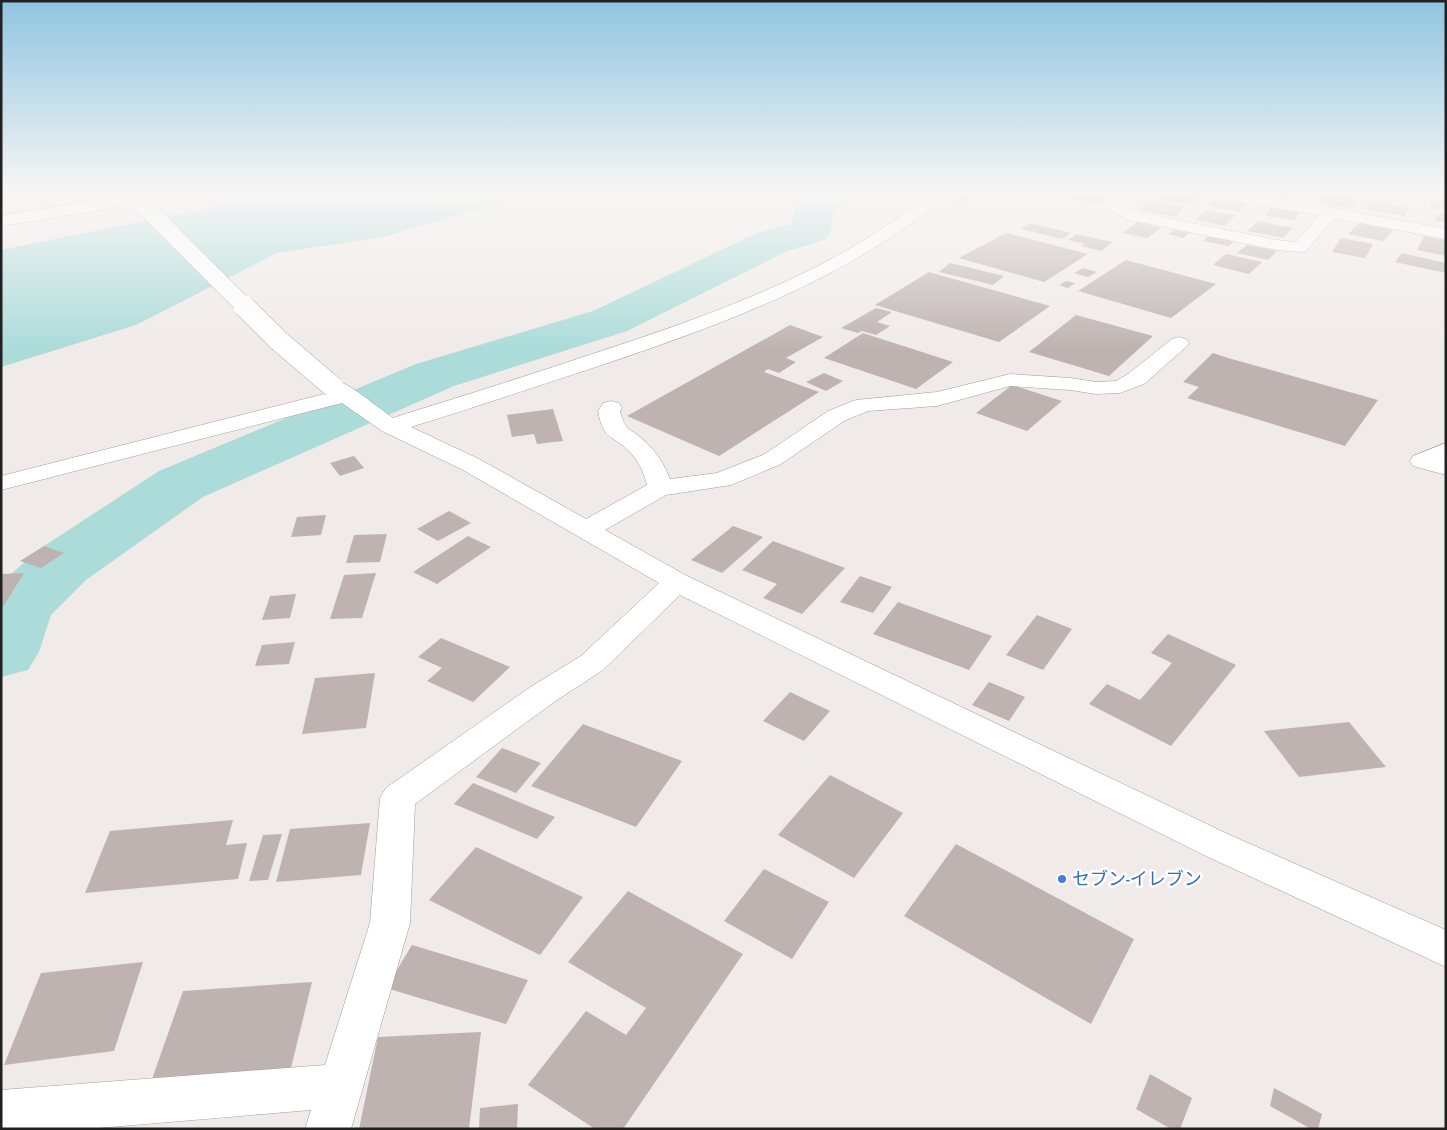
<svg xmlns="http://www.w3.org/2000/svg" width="1447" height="1130" font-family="Jost,'Noto Sans JP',sans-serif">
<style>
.water{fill:#abdcda}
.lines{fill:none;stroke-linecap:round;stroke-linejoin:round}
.river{fill:#abdcda;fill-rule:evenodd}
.building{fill:#beb3b1}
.minor-casing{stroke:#9e9e9e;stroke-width:1}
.minor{fill:#fff;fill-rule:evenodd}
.minor-bridge-far1-casing{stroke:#9e9e9e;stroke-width:18;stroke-linecap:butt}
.minor-bridge-casing{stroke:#9e9e9e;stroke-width:22;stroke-linecap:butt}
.minor-bridge-far1{stroke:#fff;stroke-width:17}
.minor-bridge{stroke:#fff;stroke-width:21}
.shop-dot{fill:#3f7fe0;stroke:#fff;stroke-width:2}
.labels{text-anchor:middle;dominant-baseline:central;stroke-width:5;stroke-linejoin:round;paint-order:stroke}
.near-shop-label{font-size:18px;fill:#366cbe;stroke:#fff;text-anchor:start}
</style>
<rect width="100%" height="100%" fill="#f0ebe8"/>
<path class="water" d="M285 192H537L383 237 277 253 136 325 1 367V250Z"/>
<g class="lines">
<path class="river" d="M812 192H857L851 200 833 213 831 231 825 240 787 251 627 331 454 386 203 497 86 580 51 615 39 652 28 670 1 677V583L38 550 159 471 416 364 593 311 757 233 791 224C795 208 798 201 812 192Z"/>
</g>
<g class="building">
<path d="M1 192H38V193L1 199Z"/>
<path d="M1079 192H1085L1110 197 1100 205 1070 199Z"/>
<path d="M1164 192H1191L1200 194 1191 205 1158 199Z"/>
<path d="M1251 192H1291L1285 200 1250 194Z"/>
<path d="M1426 192H1446V197L1425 194Z"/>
<path d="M1325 193 1358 198 1353 208 1319 203Z"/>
<path d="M961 195 970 197 962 204 954 203Z"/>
<path d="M1217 196 1248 202 1239 212 1208 206Z"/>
<path d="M1432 199 1446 201V210L1430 208Z"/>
<path d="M1149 200 1185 207 1176 217 1138 210Z"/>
<path d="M1370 201 1409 208 1405 216 1365 209Z"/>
<path d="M1271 207 1300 212 1294 221 1265 215Z"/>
<path d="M1206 210 1236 215 1225 226 1195 220Z"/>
<path d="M1441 212 1446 213V223L1434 221Z"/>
<path d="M1258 221 1293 228 1283 238 1247 231Z"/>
<path d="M1137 222 1161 228 1147 238 1122 233Z"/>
<path d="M1030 223 1071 233 1062 239 1021 229Z"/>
<path d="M1359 223 1393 230 1383 241 1348 234Z"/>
<path d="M1175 230 1189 233 1183 238 1168 234Z"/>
<path d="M1006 233 1088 254 1044 282 959 258Z"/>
<path d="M1077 234 1112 242 1101 251 1081 246 1085 244 1068 240Z"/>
<path d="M1208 236 1234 241 1229 246 1203 241Z"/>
<path d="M1424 236 1446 240V256L1417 250Z"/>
<path d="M1341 238 1373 244 1365 258 1332 252Z"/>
<path d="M1247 245 1277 251 1268 260 1237 253Z"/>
<path d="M1402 253 1446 263V273L1395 262Z"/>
<path d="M1226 254 1262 262 1249 274 1213 265Z"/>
<path d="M1126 260 1216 284 1171 318 1078 291Z"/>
<path d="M950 263 1004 276 993 285 939 272Z"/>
<path d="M1083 268 1097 272 1088 277 1074 273Z"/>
<path d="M929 272 1050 306 999 342 875 305Z"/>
<path d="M1066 281 1075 283 1068 288 1059 285Z"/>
<path d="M876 308 892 312 877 322 890 326 876 335 862 331 858 333 841 328Z"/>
<path d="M1076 315 1153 336 1109 376 1029 352Z"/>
<path d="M790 325 823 337 786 358 796 362 779 373 768 369 764 372 819 392 719 456 627 416Z"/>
<path d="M863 333 953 362 916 389 824 358Z"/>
<path d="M1213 353 1228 358 1378 400 1345 446 1187 398 1199 387 1183 382Z"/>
<path d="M824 373 843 381 826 391 806 382Z"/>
<path d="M1012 385 1062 401 1027 431 976 413Z"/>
<path d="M553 409 563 441 537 444 534 434 512 437 507 415Z"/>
<path d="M354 456 364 468 340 476 330 463Z"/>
<path d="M449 511 471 523 438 541 417 529Z"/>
<path d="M326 515 321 535 291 537 297 517Z"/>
<path d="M733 526 763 537 722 573 691 560Z"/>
<path d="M387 534 380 562 346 563 354 535Z"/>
<path d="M468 536 491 547 437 584 413 572Z"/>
<path d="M773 541 845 568 802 614 763 598 777 584 742 570Z"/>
<path d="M44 546 64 553 41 568 20 561Z"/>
<path d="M24 573 3 607H1V574Z"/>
<path d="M376 573 362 618 330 619 344 575Z"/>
<path d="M860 576 892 587 873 613 840 602Z"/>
<path d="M296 594 290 618 262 620 270 596Z"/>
<path d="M898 602 992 636 969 670 873 634Z"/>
<path d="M1037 615 1072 629 1043 670 1006 655Z"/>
<path d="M1168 634 1236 665 1171 746 1089 704 1107 684 1140 700 1172 663 1151 653Z"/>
<path d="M441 638 510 667 473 702 427 681 442 668 418 657Z"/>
<path d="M295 642 289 664 255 666 262 645Z"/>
<path d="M375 673 366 728 302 734 315 678Z"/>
<path d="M989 682 1025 697 1009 721 972 705Z"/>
<path d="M790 692 830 711 804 741 763 721Z"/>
<path d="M1349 722 1386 767 1299 777 1264 731Z"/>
<path d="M583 724 682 761 636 827 531 786Z"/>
<path d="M502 748 541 763 516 793 476 777Z"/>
<path d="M830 775 903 813 854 878 778 835Z"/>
<path d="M473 783 555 817 537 839 454 804Z"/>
<path d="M233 820 226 845 247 843 238 879 85 893 110 831Z"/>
<path d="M370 823 361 875 276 882 290 829Z"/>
<path d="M282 834 268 880 249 881 263 835Z"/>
<path d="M956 844 1134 939 1091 1024 904 916Z"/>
<path d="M476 847 583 897 540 955 429 900Z"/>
<path d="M764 869 829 902 792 959 724 921Z"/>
<path d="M628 891 743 954 623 1129H595L528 1085 586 1011 626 1035 646 1008 568 962Z"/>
<path d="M412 945 528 980 506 1024 386 988Z"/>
<path d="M143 962 114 1051 4 1065 41 973Z"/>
<path d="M312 982 290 1072 151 1082 183 991Z"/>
<path d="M481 1032 469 1129H359L378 1037Z"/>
<path d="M1150 1074 1192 1098 1180 1129H1171L1136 1109Z"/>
<path d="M1274 1088 1322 1114 1318 1129H1311L1270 1106Z"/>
<path d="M518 1104 517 1129H479L480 1108Z"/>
</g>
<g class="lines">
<defs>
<g id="minor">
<path d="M141 192H170L168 195 101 210 1 226V216Z"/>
<path d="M930 192H946C934 210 911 223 894 235 806 294 705 330 605 364 540 385 476 407 411 427L481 460 586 519 647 485C644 472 638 460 628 450 610 434 603 438 598 411L603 403 611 401 619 403 622 408 620 411C626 434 632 428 647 443 657 453 665 466 670 479L717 473 765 454 828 411 856 400 937 392 1010 374 1070 378 1096 382 1116 381 1128 374 1172 339 1179 337 1186 339 1189 343 1186 347 1144 384 1120 393 1096 394 1070 390 1010 386 937 406 868 411 844 421 781 464 731 485 666 495 605 530 687 576 1232 836 1446 930V967L1206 856 680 595 603 670 554 702 415 804 410 923 351 1129H305L311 1110 87 1129H1V1090L325 1065 370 923 380 798 386 788 532 686 581 656 659 583 463 470 382 431 342 403 1 490V476L328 393 322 387 325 382C331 381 335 380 341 382 358 390 377 407 393 418L408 413C470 394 533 374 595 353 705 317 842 270 930 192Z"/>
<path d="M1127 192H1143L1129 208 1136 212 1277 240 1296 242 1320 215 1212 197 1207 195 1205 192H1240L1293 201 1300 192H1315L1307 203 1446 229V239L1334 218 1306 251 1300 252 1277 250 1125 219 1111 209Z"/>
<path d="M1446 443V459L1444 460H1446V475L1413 466 1410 461 1413 456Z"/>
</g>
</defs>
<use href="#minor" class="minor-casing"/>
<use href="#minor" class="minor"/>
<defs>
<path id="minor-bridge-far1" d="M130 192 245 307"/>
<path id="minor-bridge" d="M244 306 278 340 333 387"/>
</defs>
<use href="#minor-bridge-far1" class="minor-bridge-far1-casing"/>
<use href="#minor-bridge" class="minor-bridge-casing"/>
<use href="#minor-bridge-far1" class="minor-bridge-far1"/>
<use href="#minor-bridge" class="minor-bridge"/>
</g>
<linearGradient id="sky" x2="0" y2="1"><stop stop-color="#8fc4e2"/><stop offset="0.55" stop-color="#f8f6f5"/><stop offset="1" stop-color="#f8f6f5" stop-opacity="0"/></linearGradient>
<rect width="1447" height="350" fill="url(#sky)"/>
<circle class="shop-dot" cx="1062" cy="879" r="5"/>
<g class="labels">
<g class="near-shop-label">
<text x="1072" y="879">セブン-イレブン</text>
</g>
</g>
<rect width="1447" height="1130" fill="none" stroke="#212121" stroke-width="5"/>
</svg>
